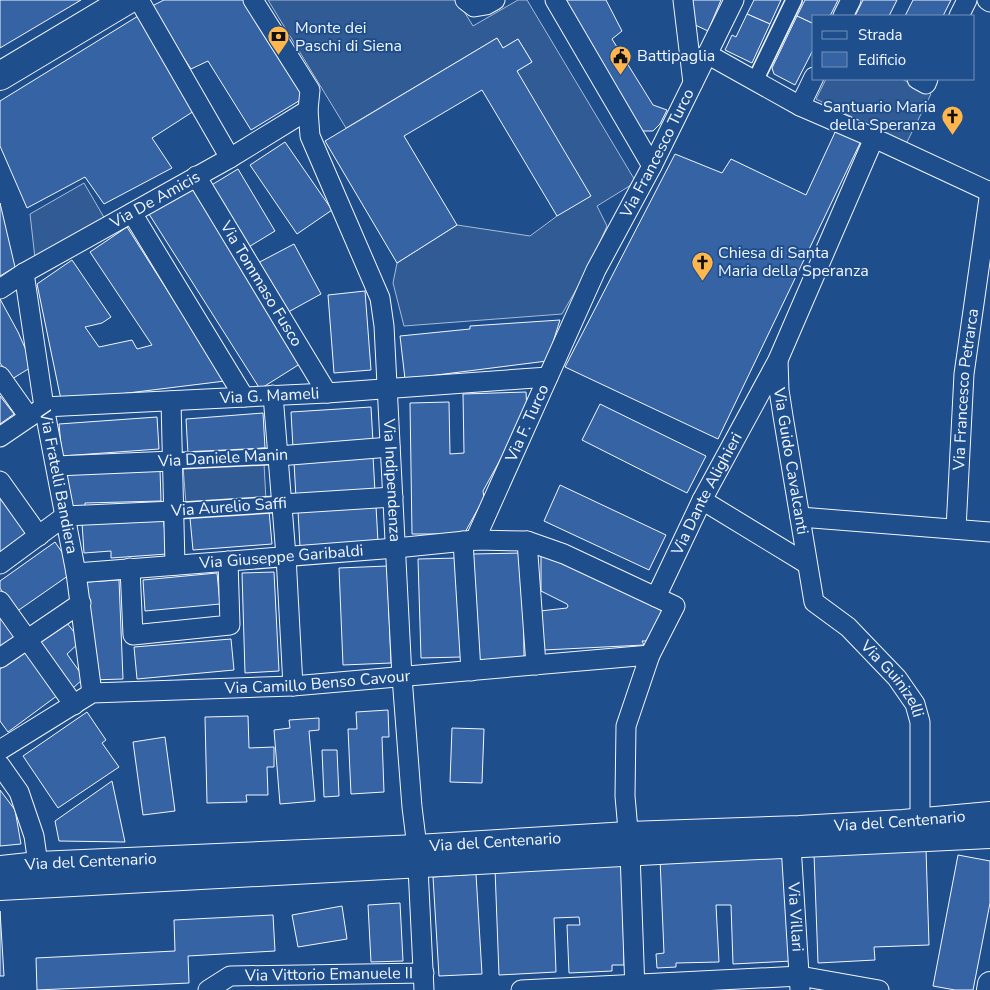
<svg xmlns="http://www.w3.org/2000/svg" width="990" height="990" font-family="'Nunito Sans',sans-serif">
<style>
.built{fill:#305b95;stroke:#a8bbd7}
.building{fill:#3563a3;stroke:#f2f6ff}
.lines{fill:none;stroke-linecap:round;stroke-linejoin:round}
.pedestrian-casing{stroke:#f2f6ff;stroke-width:18}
.minor-casing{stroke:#f2f6ff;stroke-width:21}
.tertiary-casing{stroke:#f2f6ff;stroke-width:26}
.secondary-casing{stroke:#f2f6ff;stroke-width:30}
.pedestrian{stroke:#1f4e8c;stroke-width:15}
.minor{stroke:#1f4e8c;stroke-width:19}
.tertiary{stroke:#1f4e8c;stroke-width:24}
.secondary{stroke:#1f4e8c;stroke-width:28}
.labels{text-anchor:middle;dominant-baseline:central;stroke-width:4;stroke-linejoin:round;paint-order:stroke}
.poi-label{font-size:16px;fill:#f2f6ff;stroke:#1f4e8c;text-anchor:start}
.street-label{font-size:16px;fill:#f2f6ff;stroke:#1f4e8c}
</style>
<rect width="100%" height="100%" fill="#1f4e8c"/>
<g class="built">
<path d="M268 0H457L473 26 518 0H527L636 182 597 206 607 226 587 271 562 314 404 326 393 283 397 263 457 225 530 236 557 216 517 71 532 62 518 39 503 48 497 38 346 128Z"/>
<path d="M826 79H902L931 94 906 144 816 99Z"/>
<path d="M84 183 109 226 36 267 30 214Z"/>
<path d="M264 463 266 501 186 504 183 466Z"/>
</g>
<g class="building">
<path d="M0 0H81L0 48Z"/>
<path d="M164 0H247L307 96 251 130 208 61 191 69 150 7Z"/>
<path d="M564 0H606L622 31 612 39 653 105 667 110 660 124 653 131H639Z"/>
<path d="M688 0H721L708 31 691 23Z"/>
<path d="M754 0H781L770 24 747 14Z"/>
<path d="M805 0H838L830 16H814V24L797 16Z"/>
<path d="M863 0H897L889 16H855Z"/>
<path d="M913 0H951L943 16H905Z"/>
<path d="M143 13 194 111 152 138 172 168 104 204 85 177 27 208 0 146V101Z"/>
<path d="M747 14 770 24 752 63 725 50 732 35 736 37Z"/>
<path d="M797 16 814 24V48L795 85 774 74 772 68Z"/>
<path d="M497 38 503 48 518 39 532 62 517 71 591 196 557 216 482 90 404 136 457 225 397 263 325 141Z"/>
<path d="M837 128 862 139 718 439 565 367 675 154 722 173 731 159 806 195Z"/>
<path d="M285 142 332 210 297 234 250 165Z"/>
<path d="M238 169 275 231 242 251 205 189Z"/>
<path d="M191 187 303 362 260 389 149 214Z"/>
<path d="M0 203 15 267 0 276Z"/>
<path d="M127 227 225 381 63 401 60 395 37 284 72 260 111 317 102 323 85 327 99 347 132 340 137 349 152 345 90 252Z"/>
<path d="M294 244 321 294 281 316 254 265Z"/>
<path d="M365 291 371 370 334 373 328 295Z"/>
<path d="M0 299 18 332 33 366 12 379 0 363Z"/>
<path d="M560 320 547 361 405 379 400 336 470 329V326Z"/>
<path d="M526 392 527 411 483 491 484 498 464 534H412L410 403 449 402 450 454 464 453 463 394Z"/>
<path d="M0 396 14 414 0 424Z"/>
<path d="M600 404 706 456 687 493 582 440Z"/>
<path d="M371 407 373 442 293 448 291 412Z"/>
<path d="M263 413 265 448 188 454 186 419Z"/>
<path d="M157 417 159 449 62 456 59 424Z"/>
<path d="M373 456 375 492 296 498 294 462Z"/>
<path d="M160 469 161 501 85 503V506H70L65 471Z"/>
<path d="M560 485 666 535 649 570 544 521Z"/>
<path d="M0 494 29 535 0 556Z"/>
<path d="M376 506 378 542 300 547 298 511Z"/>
<path d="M269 511 272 544 193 550 190 518Z"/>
<path d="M163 515 167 554 111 558V551L84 553 82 523Z"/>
<path d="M55 542 75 571 16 612 0 588V581Z"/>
<path d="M541 551 663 611 655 641H642L644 645 544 650 540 611 567 608 568 606 567 604 541 591Z"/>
<path d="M523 553 524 661 475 662 473 554Z"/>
<path d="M458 558 461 657 421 658 418 559Z"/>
<path d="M387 566 391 663 343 665 339 568Z"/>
<path d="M274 572 279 671 245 673 242 573Z"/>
<path d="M217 573 220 604 145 611 143 580Z"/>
<path d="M119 580 123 679 91 680 87 582Z"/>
<path d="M0 612 18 641 0 652Z"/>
<path d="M67 623 81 641 67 654 84 678 72 689 39 641Z"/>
<path d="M231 639 234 670 137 679 134 647Z"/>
<path d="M25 650 58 695 8 732 0 721V669Z"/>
<path d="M388 710 389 737H382L384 792 351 794 348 729H357L356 712Z"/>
<path d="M87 712 106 740 102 743 119 767 58 808 23 756Z"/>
<path d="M248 716 249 748 274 747V767H267L268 795H246L247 802 207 803 205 717Z"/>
<path d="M319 718V730L309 731 315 801 280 804 274 730 290 728 289 720Z"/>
<path d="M452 728 484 729 482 783 450 782Z"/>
<path d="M165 737 175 811 143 815 133 742Z"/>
<path d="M322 750H337L339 796 324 797Z"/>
<path d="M112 781 125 842 59 841 55 821Z"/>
<path d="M0 790 15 810 21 844 0 846Z"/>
<path d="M926 849 929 945 874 947 875 960 818 963 814 854Z"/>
<path d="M788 854 792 961 733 964 731 905H716L719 962 676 963V967L657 968 656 954 664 953 660 859Z"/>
<path d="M958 855 990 861V903L973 990H955L933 986Z"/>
<path d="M622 864 624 965H612V971L569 973 567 925H580L579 917 554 918 556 972 499 975 495 869Z"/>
<path d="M476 874 482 974 439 976 433 877Z"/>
<path d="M400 903 403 961 371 962 368 905Z"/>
<path d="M342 906 347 939 298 947 292 915Z"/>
<path d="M0 911 4 976H0Z"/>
<path d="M273 915 275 951 188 956 189 983 37 990 36 958 175 951 174 920Z"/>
</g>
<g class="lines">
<defs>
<g id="pedestrian">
<path d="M755 81 794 0"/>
<path d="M172 461 278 456"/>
<path d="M173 511 282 504"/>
</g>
<g id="minor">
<path d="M139 0 230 158"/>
<path id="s1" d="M253 0 310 90 308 110 310 136 380 298 384 326 402 677 412 807 417 847 424 990"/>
<path d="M465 0 474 7 486 5 495 0"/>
<path d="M555 0 652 166"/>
<path d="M683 0 693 83"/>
<path d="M987 0 990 2"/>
<path d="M843 16 851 0"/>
<path d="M959 16 967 0"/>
<path d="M707 54 800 106 874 138 990 192"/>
<path d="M917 79 926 84 928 79"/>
<path d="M800 106 814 77"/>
<path id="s2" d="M196 176 327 393"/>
<path d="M132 213 244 397"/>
<path id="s3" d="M24 273 44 407 76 573 92 693"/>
<path id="s4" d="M0 289 24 273 230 158 308 110"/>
<path id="s5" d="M778 360 779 390 783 416 814 602 848 627 897 678 915 704 920 722V821"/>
<path d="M0 376 29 417"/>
<path d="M273 395 286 556 293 686"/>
<path d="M171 401 175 565"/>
<path id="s6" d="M0 437 44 407 327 393 548 377"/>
<path d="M278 456 390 447"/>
<path d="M56 466 172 461"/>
<path d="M0 481 39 536"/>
<path d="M702 500 807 564"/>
<path d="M282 504 393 497"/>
<path d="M65 516 173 511"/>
<path d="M800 517 990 532"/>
<path id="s7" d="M956 529 964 374 990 191"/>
<path id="s8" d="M475 540 596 270 652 166 734 0"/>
<path d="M463 541 471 671"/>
<path d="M527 541 536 665"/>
<path d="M0 564 65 516"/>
<path d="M130 568 133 635 230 625 228 561"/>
<path id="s9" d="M76 573 396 548 475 540 527 541 564 554 675 606 650 655 626 726 625 796 630 853 635 990"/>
<path id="s10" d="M656 597 702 500 778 360 874 138"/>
<path d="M0 601 74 705"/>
<path d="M0 658 81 603"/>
<path id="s11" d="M0 750 92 693 293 686 650 655"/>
<path d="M0 765 19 792 34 836 38 864"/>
<path id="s12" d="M791 845 800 990"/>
<path id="s13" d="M208 990 230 976 424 973"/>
<path d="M521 990 800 976 879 990"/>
</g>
<g id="tertiary">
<path id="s14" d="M0 868 38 864 417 847 628 834 799 828 903 822 990 814"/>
<path d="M0 888 677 851 990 836"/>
<path d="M989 990 990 984"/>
</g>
<path id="secondary" d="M0 76 127 0"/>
</defs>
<use href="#pedestrian" class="pedestrian-casing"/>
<use href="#minor" class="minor-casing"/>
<use href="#tertiary" class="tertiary-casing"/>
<use href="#secondary" class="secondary-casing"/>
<use href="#pedestrian" class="pedestrian"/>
<use href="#minor" class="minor"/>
<use href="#tertiary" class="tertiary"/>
<use href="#secondary" class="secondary"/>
</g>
<defs>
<symbol id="bank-pin" viewBox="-11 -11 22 30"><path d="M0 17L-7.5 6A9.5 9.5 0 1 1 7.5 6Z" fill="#ffb74d" stroke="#1f4e8c"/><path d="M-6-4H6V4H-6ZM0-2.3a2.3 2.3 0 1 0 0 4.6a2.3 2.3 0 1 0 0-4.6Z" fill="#111"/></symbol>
<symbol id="civic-pin" viewBox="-11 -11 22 30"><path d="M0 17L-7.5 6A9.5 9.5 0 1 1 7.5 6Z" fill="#ffb74d" stroke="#1f4e8c"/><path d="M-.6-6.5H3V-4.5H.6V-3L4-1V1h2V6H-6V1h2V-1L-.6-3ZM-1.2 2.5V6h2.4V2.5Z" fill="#111"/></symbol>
<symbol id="church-pin" viewBox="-11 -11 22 30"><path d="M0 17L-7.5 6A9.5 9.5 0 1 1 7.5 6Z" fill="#ffb74d" stroke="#1f4e8c"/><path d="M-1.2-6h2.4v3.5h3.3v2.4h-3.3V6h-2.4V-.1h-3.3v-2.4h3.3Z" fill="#111"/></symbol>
</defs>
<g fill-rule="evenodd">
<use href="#bank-pin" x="266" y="24" width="25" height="34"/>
<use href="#civic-pin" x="608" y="44" width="25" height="34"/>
<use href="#church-pin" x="940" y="104" width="25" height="34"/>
<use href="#church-pin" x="690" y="250" width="25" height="34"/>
</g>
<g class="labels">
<g class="poi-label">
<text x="295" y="28">Monte dei<tspan x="295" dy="18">Paschi di Siena</tspan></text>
<text x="637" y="56">Battipaglia</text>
<text x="936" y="107" text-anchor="end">Santuario Maria<tspan x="936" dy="18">della Speranza</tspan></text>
<text x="718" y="253">Chiesa di Santa<tspan x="718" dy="18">Maria della Speranza</tspan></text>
</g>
<g class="street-label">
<text stroke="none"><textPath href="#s8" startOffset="428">Via Francesco Turco</textPath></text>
<text stroke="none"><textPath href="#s4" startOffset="179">Via De Amicis</textPath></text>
<text stroke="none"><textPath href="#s2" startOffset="126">Via Tommaso Fusco</textPath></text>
<text stroke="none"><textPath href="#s7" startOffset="140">Via Francesco Petrarca</textPath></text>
<text stroke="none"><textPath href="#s6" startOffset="279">Via G. Mameli</textPath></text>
<text stroke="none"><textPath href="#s8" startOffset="128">Via F. Turco</textPath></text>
<text transform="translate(223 458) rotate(-3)">Via Daniele Manin</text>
<text stroke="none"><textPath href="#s5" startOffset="102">Via Guido Cavalcanti</textPath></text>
<text stroke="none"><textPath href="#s1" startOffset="512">Via Indipendenza</textPath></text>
<text stroke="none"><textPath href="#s3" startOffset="212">Via Fratelli Bandiera</textPath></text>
<text stroke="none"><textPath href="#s10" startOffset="115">Via Dante Alighieri</textPath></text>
<text transform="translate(229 507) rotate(-4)">Via Aurelio Saffi</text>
<text stroke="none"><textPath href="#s9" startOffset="206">Via Giuseppe Garibaldi</textPath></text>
<text stroke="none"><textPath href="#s5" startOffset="356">Via Guinizelli</textPath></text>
<text stroke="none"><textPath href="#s11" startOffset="334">Via Camillo Benso Cavour</textPath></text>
<text stroke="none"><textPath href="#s14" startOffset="901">Via del Centenario</textPath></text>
<text stroke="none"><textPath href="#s14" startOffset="496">Via del Centenario</textPath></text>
<text stroke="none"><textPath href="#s14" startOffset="91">Via del Centenario</textPath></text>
<text stroke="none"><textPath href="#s12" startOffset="72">Via Villari</textPath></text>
<text stroke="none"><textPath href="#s13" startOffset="125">Via Vittorio Emanuele II</textPath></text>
</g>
</g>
<rect x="812" y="15" width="162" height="65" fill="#1f4e8c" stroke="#7391ba"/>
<rect x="822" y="31" width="25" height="8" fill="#1f4e8c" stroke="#7391ba"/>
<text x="858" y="40" font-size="15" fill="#f2f6ff">Strada</text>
<rect x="822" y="52" width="25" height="15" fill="#3563a3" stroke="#7391ba"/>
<text x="858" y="65" font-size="15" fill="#f2f6ff">Edificio</text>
</svg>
